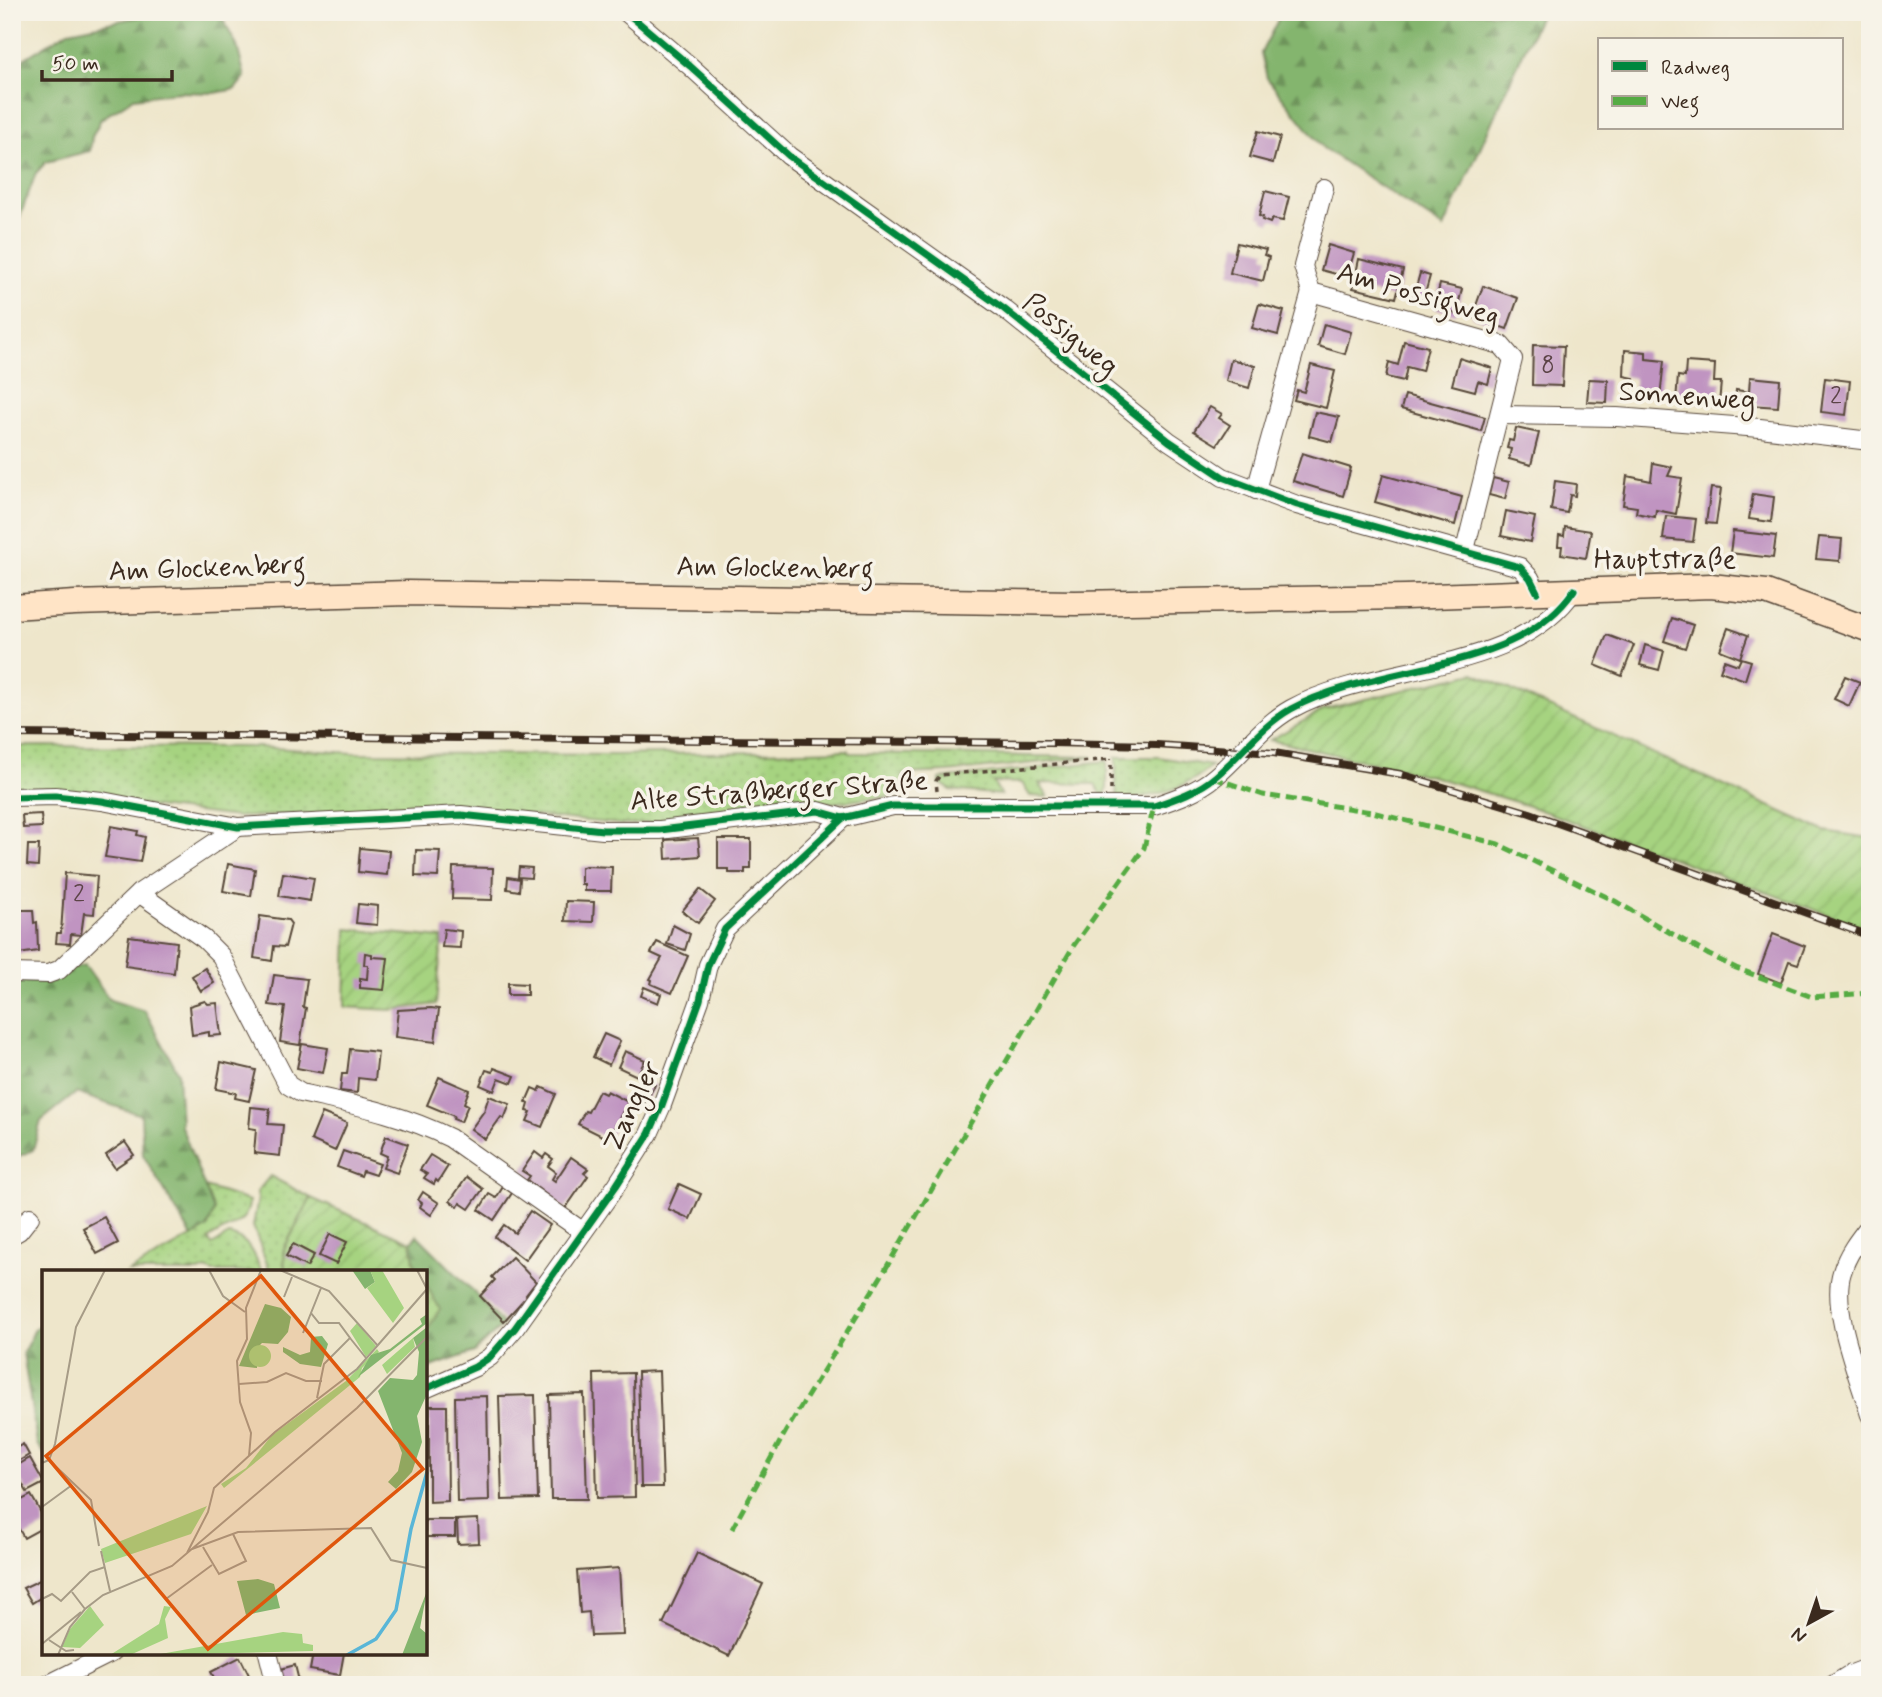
<svg xmlns="http://www.w3.org/2000/svg" width="1882" height="1697" font-family="Mynerve,sans-serif">
<style>
.grass{fill:url(#grass-dots);stroke:#707e4f;stroke-width:2}
.forest{fill:url(#forest-firs);stroke:#607046;stroke-width:2}
.garden{fill:url(#garden-furrows);stroke:#707e4f;stroke-width:2}
.building{fill:#c094c1}
.lines{fill:none;stroke-linecap:round;stroke-linejoin:round}
.minor-casing{stroke:#564638;stroke-width:20}
.secondary-casing{stroke:#564638;stroke-width:27}
.path{stroke:#564638;stroke-width:3.5;stroke-dasharray:5 5;stroke-linecap:butt}
.minor{stroke:#fff;stroke-width:18}
.secondary{stroke:#ffe4c6;stroke-width:24}
.rail-casing{stroke:#3b2a1e;stroke-width:8}
.rail{stroke:#f7f3e8;stroke-width:5;stroke-dasharray:16;stroke-linecap:butt}
.quiet{stroke:#55ab43;stroke-width:5;stroke-dasharray:10 5;stroke-linecap:butt}
.cycleway-casing{stroke:#f7f3e8;stroke-width:11}
.cycleway{stroke:#00873e;stroke-width:7}
.labels{text-anchor:middle;dominant-baseline:central;stroke-width:7;stroke-linejoin:round;paint-order:stroke}
.number-label{font-size:24px;fill:#5c4447}
.street-label{font-size:28px;fill:#3b2a1e;stroke:#f7f3e8}
.inset-river{fill:none;stroke:#59b6d7;stroke-width:3.5}
.inset-road{fill:none;stroke:#a69b86;stroke-width:2}
.view{fill:#df570d;fill-opacity:0.15;stroke:#df570d;stroke-width:3.5}
.inset-edge{fill:none;stroke:#3b2a1e;stroke-width:3.5}
</style>
<defs>
<pattern id="grass-dots" width="8" height="8" patternUnits="userSpaceOnUse" patternTransform="scale(1.75)"><rect width="8" height="8" fill="#a6d380"/><path d="M2 2h.1M6 6h.1" fill="none" stroke="#90b56e" stroke-width="1.8" stroke-linecap="round"/></pattern>
<pattern id="forest-firs" width="22" height="20" patternUnits="userSpaceOnUse" patternTransform="scale(1.75)"><rect width="22" height="20" fill="#84b56e"/><path d="M5 1l3.5 6h-7zM16 11l3.5 6h-7z" fill="#6d935a"/></pattern>
<pattern id="garden-furrows" width="10" height="10" patternUnits="userSpaceOnUse" patternTransform="scale(1.75)"><rect width="10" height="10" fill="#a6d380"/><path d="M-1 1l2-2M0 10L10 0M9 11l2-2" fill="none" stroke="#90b56e"/></pattern>
</defs>
<rect width="100%" height="100%" fill="#f7f3e8"/>
<filter id="ink" filterUnits="userSpaceOnUse"><feTurbulence type="fractalNoise" baseFrequency=".0143" numOctaves="2"/><feDisplacementMap in="SourceGraphic" scale="14" xChannelSelector="R" yChannelSelector="G"/><feConvolveMatrix kernelMatrix="1 2 1 2 8 2 1 2 1" color-interpolation-filters="sRGB"/></filter>
<filter id="wash" filterUnits="userSpaceOnUse"><feTurbulence type="fractalNoise" baseFrequency=".00686" numOctaves="4" result="noise"/><feDisplacementMap in="SourceGraphic" scale="28" xChannelSelector="R" yChannelSelector="G"/><feGaussianBlur stdDeviation="1.57" result="paint"/><feColorMatrix in="noise" values="0 0 0 0 0 0 0 0 0 0 0 0 0 0 0 0 0 1.4 0 .05"/><feComposite in="paint" operator="in"/></filter>
<g filter="url(#wash)">
<rect width="100%" height="100%" fill="#eee6cb"/>
<g class="grass">
<path d="M12 746 258 747 353 753 615 755 848 750 849 753 1093 757 947 772 903 774 902 795 628 825 458 808 237 817 12 789Z"/>
<path d="M1116 757H1159L1212 766C1184 790 1154 797 1118 800L1116 788Z"/>
<path d="M1107 761V788L1104 798 1095 784 1039 783 1048 797 1030 796 1022 783 993 782 1001 795 951 790 940 783V779Z"/>
<path d="M270 1176 311 1198 284 1248 285 1272H270L253 1226 258 1199 257 1192Z"/>
<path d="M205 1187 249 1201C249 1226 224 1226 208 1240L212 1245 229 1235C250 1240 254 1253 262 1272H213L206 1269 199 1272H129L207 1228 214 1211Z"/>
</g>
<g class="forest">
<path d="M148 12H219L237 46 245 77 235 89 215 93 178 92 134 98 101 119 92 137 90 151 46 162 36 173 12 238V66L69 31 138 17Z"/>
<path d="M1282 12 1541 13 1444 228 1323 148 1267 78 1261 53Z"/>
<path d="M85 965 110 1000 145 1011 178 1072 181 1126 214 1211 207 1228 192 1237 143 1155 141 1115 76 1093 41 1121 33 1150 12 1159V990L24 979Z"/>
<path d="M417 1235 471 1289 503 1325 474 1352 425 1369V1334L439 1309 425 1283V1272H419L414 1262 411 1242Z"/>
<path d="M44 1322V1453L37 1444 23 1353 35 1329Z"/>
</g>
<g class="garden">
<path d="M1474 673 1824 831 1870 838V930L1532 807 1435 777 1270 740 1325 709Z"/>
<path d="M347 929 442 938 436 1004 390 1010 345 1007Z"/>
<path d="M311 1198 411 1242 414 1262 419 1272H285L284 1249Z"/>
<path d="M425 1283 440 1309 425 1334Z"/>
</g>
<g id="blocks">
<g class="building">
<path d="M1258 131 1280 137 1273 163 1250 157Z"/>
<path d="M1265 191 1289 197 1283 221 1272 219 1270 223 1262 220 1263 217 1259 216Z"/>
<path d="M1237 243 1266 250 1264 255 1269 257 1263 281 1230 273Z"/>
<path d="M1328 245 1354 253 1347 277 1321 270Z"/>
<path d="M1359 259 1403 270 1396 298 1353 288Z"/>
<path d="M1420 273 1430 276 1423 301 1413 298Z"/>
<path d="M1440 284 1462 289 1456 314 1434 308Z"/>
<path d="M1483 286 1518 298 1507 329 1472 317Z"/>
<path d="M1259 304 1284 311 1278 335 1252 328Z"/>
<path d="M1324 324 1351 332 1345 354 1318 346Z"/>
<path d="M1404 341 1428 347 1422 371 1407 367 1404 381 1386 377 1389 362 1398 365Z"/>
<path d="M1533 345 1564 346 1562 386 1532 385Z"/>
<path d="M1625 350 1646 352V359L1664 361 1660 397 1634 396V378L1624 376Z"/>
<path d="M1459 358 1492 368 1488 384 1478 381 1475 391 1452 385Z"/>
<path d="M1231 359 1255 366 1249 388 1226 381Z"/>
<path d="M1686 362 1715 364 1714 382H1721L1719 404 1676 401 1678 376 1685 377Z"/>
<path d="M1311 365 1335 371 1326 408 1294 400 1297 390 1304 392Z"/>
<path d="M1750 377 1780 380 1778 407 1735 404 1736 390 1749 392Z"/>
<path d="M1825 378 1850 381 1846 415 1821 412Z"/>
<path d="M1589 379 1608 380 1607 403 1587 402Z"/>
<path d="M1405 395 1485 417 1481 431 1401 409Z"/>
<path d="M1210 407 1222 414 1219 418 1230 425 1217 445 1194 431Z"/>
<path d="M1315 412 1339 417 1332 442 1309 436Z"/>
<path d="M1516 428 1539 433 1531 465 1509 459 1511 449 1507 448 1509 440 1513 441Z"/>
<path d="M1302 453 1351 468 1343 496 1293 481Z"/>
<path d="M1653 463 1672 467 1668 476 1682 478 1676 514 1656 510 1655 517 1636 513 1637 507 1623 505 1627 476 1651 481Z"/>
<path d="M1383 475 1462 497 1455 525 1375 502Z"/>
<path d="M1493 478 1509 482 1505 499 1489 495Z"/>
<path d="M1555 481 1576 484 1575 496 1570 495 1567 513 1551 510Z"/>
<path d="M1711 488 1721 489 1716 524 1706 523Z"/>
<path d="M1753 494 1774 497 1771 522 1749 519Z"/>
<path d="M1506 511 1535 517 1530 542 1501 536Z"/>
<path d="M1666 516 1696 519 1693 542 1663 539Z"/>
<path d="M1565 527 1591 531 1586 558 1561 554 1562 546H1558L1559 535 1564 536Z"/>
<path d="M1733 531 1776 536 1773 558 1730 553Z"/>
<path d="M1819 537 1842 539 1840 561 1816 559Z"/>
<path d="M1672 618 1693 625 1685 648 1664 641Z"/>
<path d="M1728 628 1748 635 1740 658 1720 650Z"/>
<path d="M1607 635 1634 645 1622 676 1595 665Z"/>
<path d="M1645 645 1664 651 1659 670 1640 665Z"/>
<path d="M1741 658 1751 661 1745 680 1720 671 1724 660 1738 665Z"/>
<path d="M1845 676 1860 682 1849 706 1834 699Z"/>
<path d="M41 814 42 827 23 828 22 815Z"/>
<path d="M111 826 138 831 137 835 145 837 140 862 105 857Z"/>
<path d="M698 838 700 856 666 859 665 840Z"/>
<path d="M718 839H751V869H745V873H729V869H718Z"/>
<path d="M28 845H39L38 866 27 865Z"/>
<path d="M360 848 389 851 387 875 358 872Z"/>
<path d="M416 850 440 851 438 877 415 876Z"/>
<path d="M228 864 255 869 251 896 223 891Z"/>
<path d="M585 866 612 867 611 891H584V884H581V868Z"/>
<path d="M453 867 493 868 492 900 452 899Z"/>
<path d="M519 867 532 868 531 878 518 877Z"/>
<path d="M65 873 97 876 94 914 84 913 81 935 71 934 70 944 56 943 57 933H61Z"/>
<path d="M283 873 314 878 310 901 279 896Z"/>
<path d="M508 877 520 879 519 891 507 889Z"/>
<path d="M700 889 715 901 698 923 682 911Z"/>
<path d="M566 901 594 902 593 922 565 921Z"/>
<path d="M358 904 378 906 377 925 356 923Z"/>
<path d="M17 910H33L34 923 37 922 38 951 12 955V923H18Z"/>
<path d="M260 916 288 920 291 924 285 947 274 946 272 961 254 958Z"/>
<path d="M673 925 690 934 685 950 667 944Z"/>
<path d="M444 929 461 931 460 948 442 947Z"/>
<path d="M1773 934 1805 946 1798 964 1789 961 1781 983 1758 974Z"/>
<path d="M129 936 177 942 174 973 125 966Z"/>
<path d="M657 942 688 956 672 993 651 984 652 980 650 979 662 958 651 953Z"/>
<path d="M365 953 372 954V957L388 958 384 990 360 988V978L367 979 368 965H364Z"/>
<path d="M205 968 214 983 201 991 192 976Z"/>
<path d="M274 975 307 979 303 1007 306 1008 300 1045 280 1042 285 1007 269 1005Z"/>
<path d="M508 983 527 984V995H508Z"/>
<path d="M644 987 661 994 658 1003 641 996Z"/>
<path d="M205 1001 208 1004 217 1003 221 1035 209 1036V1032L192 1035 189 1006Z"/>
<path d="M431 1008 439 1009 435 1042 395 1037 398 1010Z"/>
<path d="M604 1034 620 1041 609 1065 593 1057Z"/>
<path d="M302 1044 328 1048 323 1073 297 1068Z"/>
<path d="M350 1049 378 1052 375 1080 358 1078 357 1093 340 1091 342 1074H347Z"/>
<path d="M625 1051 645 1060 637 1076 618 1067Z"/>
<path d="M221 1062 256 1070 249 1101 235 1098 236 1093 216 1089Z"/>
<path d="M494 1068 515 1076 512 1083 499 1078 494 1091 480 1085 486 1070 493 1072Z"/>
<path d="M439 1077 469 1090 464 1103 468 1105 461 1122 453 1119 454 1116 427 1105Z"/>
<path d="M641 1078 655 1085 645 1103 632 1096Z"/>
<path d="M541 1087 556 1094 542 1127 527 1121 531 1112 527 1111 529 1104 526 1102 532 1088 539 1091Z"/>
<path d="M599 1091 605 1094 607 1091 628 1102 608 1139 578 1124 585 1111 588 1112Z"/>
<path d="M489 1096 510 1104 504 1119 501 1117 485 1139 471 1129 484 1111Z"/>
<path d="M251 1107 270 1109 268 1124 283 1125 280 1156 254 1153 256 1129 249 1128Z"/>
<path d="M322 1113 347 1123 335 1151 311 1140Z"/>
<path d="M386 1136 408 1144 397 1173 383 1168 387 1156 380 1153Z"/>
<path d="M125 1142 134 1155 115 1168 106 1155Z"/>
<path d="M343 1151 380 1164 375 1175 363 1171 361 1176 337 1167Z"/>
<path d="M535 1152 543 1158 546 1154 553 1159 548 1166 556 1172 552 1179 555 1181 571 1157 588 1169 584 1173 588 1176 565 1209 527 1180 530 1176 522 1171Z"/>
<path d="M430 1155 448 1166 438 1182 436 1180 434 1184 424 1178 427 1174 420 1170Z"/>
<path d="M467 1177 483 1189 469 1209 460 1203 458 1207 450 1201Z"/>
<path d="M679 1184 701 1194 690 1219 668 1209Z"/>
<path d="M503 1187 512 1193 494 1220 479 1210 489 1194 496 1198Z"/>
<path d="M423 1192 439 1203 431 1215 420 1207 422 1203 418 1200Z"/>
<path d="M530 1211 550 1225 525 1260 495 1237 504 1225 515 1233Z"/>
<path d="M104 1217 118 1243 97 1254 83 1228Z"/>
<path d="M330 1234 347 1242 336 1264 319 1256Z"/>
<path d="M293 1244 314 1255 307 1267 286 1256Z"/>
<path d="M512 1257 536 1282 526 1295 528 1297 524 1299 504 1321 480 1296 495 1280 492 1277Z"/>
<path d="M659 1371 663 1487H641L638 1372Z"/>
<path d="M633 1373 635 1497 597 1498 594 1374Z"/>
<path d="M584 1394 587 1499H551L549 1395Z"/>
<path d="M535 1395 538 1499 502 1500 499 1396Z"/>
<path d="M487 1396 489 1501 457 1502 455 1397Z"/>
<path d="M429 1406H447L448 1501 429 1502Z"/>
<path d="M23 1444 29 1455 12 1465V1450Z"/>
<path d="M30 1458 44 1483 27 1492 13 1468Z"/>
<path d="M31 1495 44 1518V1527L24 1538 12 1517V1505Z"/>
<path d="M478 1519 479 1543 458 1544 457 1520Z"/>
<rect x="425" y="1520" width="30" height="17"/>
<path d="M697 1553 763 1584 729 1656 663 1624Z"/>
<path d="M619 1568 623 1635 591 1636 589 1612 580 1613 577 1571Z"/>
<path d="M44 1578V1605L40 1598 32 1603 23 1588Z"/>
<path d="M313 1653H344L340 1675 310 1670Z"/>
<path d="M240 1657 253 1683 218 1685 211 1672Z"/>
<path d="M295 1665 300 1685H280L277 1670Z"/>
</g>
</g>
</g>
<g filter="url(#ink)">
<use href="#blocks" fill-opacity="0" stroke="#564638" stroke-width="2"/>
<g class="lines">
<defs>
<g id="minor">
<path d="M626 12 690 66 789 156 1004 309 1169 441 1223 477 1297 505 1520 567 1530 578 1537 592"/>
<path d="M1311 292 1303 266 1324 188"/>
<path d="M1501 415 1617 417 1760 428 1870 441"/>
<path d="M1256 490 1311 292 1501 345 1513 359 1465 550"/>
<path d="M12 797 55 796 102 801 238 827 461 815 603 830H660L818 811 843 818 893 806H1154C1175 799 1199 791 1216 776 1242 754 1261 726 1291 709 1376 662 1517 675 1574 590"/>
<path d="M139 893 204 939 221 956 288 1085 301 1093C354 1105 400 1113 450 1138L582 1231"/>
<path d="M12 973 48 974 59 970 139 893 238 827"/>
<path d="M1870 1225C1859 1239 1847 1254 1842 1272 1830 1309 1859 1377 1870 1415"/>
<path d="M12 1235 19 1231 30 1217"/>
<path d="M425 1389 475 1367 490 1357 515 1328 616 1186 649 1134 662 1105 700 1000 708 965 725 929 843 818"/>
<path d="M268 1653 276 1685"/>
<path d="M47 1685 111 1653"/>
<path d="M1833 1685 1849 1675 1870 1667"/>
</g>
<path id="secondary" d="M12 607 75 603 408 593 1075 603 1405 597 1711 586 1766 592 1870 630"/>
</defs>
<use href="#minor" class="minor-casing"/>
<use href="#secondary" class="secondary-casing"/>
<g class="path">
<path d="M1111 790V759"/>
<path d="M937 791 936 781 940 775 1111 759"/>
</g>
<use href="#minor" class="minor"/>
<use href="#secondary" class="secondary"/>
<defs>
<path id="rail" d="M12 734 1050 743 1157 745 1274 753 1400 774 1530 813 1870 936"/>
</defs>
<use href="#rail" class="rail-casing"/>
<use href="#rail" class="rail"/>
<g class="quiet">
<path d="M1214 778 1263 795 1372 812 1498 844 1615 901 1709 955 1736 968 1812 997 1870 993"/>
<path d="M732 1529 786 1431 882 1275 1074 945 1144 848 1154 806"/>
</g>
<defs>
<g id="cycleway">
<path d="M626 12 690 66 789 156 1004 309 1169 441 1223 477 1297 505 1520 567 1530 578 1537 592"/>
<path d="M12 797 55 796 102 801 238 827 461 815 603 830H660L818 811 843 818 893 806H1154C1175 799 1199 791 1216 776 1242 754 1261 726 1291 709 1376 662 1517 675 1574 590"/>
<path d="M425 1389 475 1367 490 1357 515 1328 616 1186 649 1134 662 1105 700 1000 708 965 725 929 843 818"/>
</g>
</defs>
<use href="#cycleway" class="cycleway-casing"/>
<use href="#cycleway" class="cycleway"/>
</g>
</g>
<g class="labels">
<g class="number-label">
<text x="1548" y="365">8</text>
<text x="1836" y="396">2</text>
<text x="79" y="894">2</text>
</g>
<g class="street-label">
<text transform="translate(1418 295) rotate(16)">Am Possigweg</text>
<text transform="translate(1070 335) rotate(39)">Possigweg</text>
<text transform="translate(1687 397) rotate(4)">Sonnenweg</text>
<text x="1665" y="560">Hauptstraße</text>
<text transform="translate(207 569) rotate(-2)">Am Glockenberg</text>
<text transform="translate(775 569) rotate(1)">Am Glockenberg</text>
<text transform="translate(779 792) rotate(-4)">Alte Straßberger Straße</text>
<text transform="translate(633 1107) rotate(-64)">Zangler</text>
</g>
</g>
<g transform="translate(42 1270)">
<rect width="385" height="385" fill="#eee6cb"/>
<path d="M371 68 373 77 345 104 340 95ZM335 79 337 82 320 98 318 107 182 218 179 214 204 198 230 165 304 111ZM122 336 129 337 123 349 126 368 88 385H68L117 354Z" fill="#a6d380"/>
<path d="M310 0H328L333 12 323 19ZM223 34 239 38 249 47 246 62 236 74 220 73 215 78V98L197 96ZM385 44V53L316 107 329 85 348 79 380 54 378 49ZM385 57V124L375 146 380 172 370 202 354 219 346 212 356 201 360 183 336 121 348 108 371 110 375 105 377 82 371 68ZM280 66 286 74 279 97 258 94 241 82V77L258 85 268 82 269 67ZM216 309 232 314 238 338 204 345 195 311ZM385 321 378 358 385 364V385H360Z" fill="#84b56e"/>
<path d="M48 336 62 355 38 378 20 377 28 359Z" fill="#a6d380"/>
<path d="M328 0H340L362 38 351 53 325 18 333 12ZM315 53 334 76 324 87 308 61ZM207 86a11 11 0 1 1 22 0a11 11 0 1 1-22 0ZM165 236 149 264 63 293 59 279ZM241 362 260 364 261 373 271 375V381L113 385Z" fill="#a6d380"/>
<path class="inset-river" d="M305 385 334 369 354 340 369 259 385 202"/>
<path class="inset-road" d="M167 0 181 26 203 42M238 0 287 21 336 76M375 0 385 19M242 27 250 7M261 63 269 43M308 68 324 88M197 114 225 112 244 103 264 111H280M275 128 282 94 308 68 297 53H277L269 43 279 18M207 186 209 163 198 132 195 91 205 69 204 38 219 0M7 190 49 230 57 276M0 193 7 190 13 174 34 57 63 0M0 237 30 215M161 277 177 304 204 291 191 264M150 279 196 262 329 258 349 290 385 298M59 281 68 321M145 283 166 242 172 218 233 162 315 99 385 19M106 307 124 329 170 295M30 322 43 339M0 329 10 324 19 331 48 302 63 297M7 370 24 381 32 380M0 374 39 342M16 385 28 357 43 339 61 325 130 296 315 138 385 67"/>
<path class="view" d="M219 6 381 199 166 379 4 186Z"/>
<rect width="385" height="385" class="inset-edge"/>
</g>
<rect width="1882" height="1697" fill="none" stroke="#f7f3e8" stroke-width="42"/>
<rect x="1598" y="38" width="245" height="91" fill="#f7f3e8" stroke="#aca397" stroke-width="2"/>
<rect x="1612" y="61" width="35" height="10" fill="#00873e" stroke="#aca397" stroke-width="2"/>
<text x="1661" y="74" font-size="21" fill="#3b2a1e">Radweg</text>
<rect x="1612" y="96" width="35" height="10" fill="#55ab43" stroke="#aca397" stroke-width="2"/>
<text x="1661" y="108" font-size="21" fill="#3b2a1e">Weg</text>
<g transform="translate(1809 1623) rotate(220)" stroke="#f7f3e8" stroke-width="5" paint-order="stroke">
<path d="M0-5L12 26L0 18L-12 26Z" fill="#3b2a1e"/>
<text y="-10" font-size="19" font-weight="bold" text-anchor="middle" fill="#3b2a1e">N</text>
</g>
<path d="M42 70v10h130v-10" fill="none" stroke="#3b2a1e" stroke-width="3.5"/>
<text x="52" y="70" font-size="21" fill="#3b2a1e" stroke="#f7f3e8" stroke-width="5" paint-order="stroke">50 m</text>
</svg>
